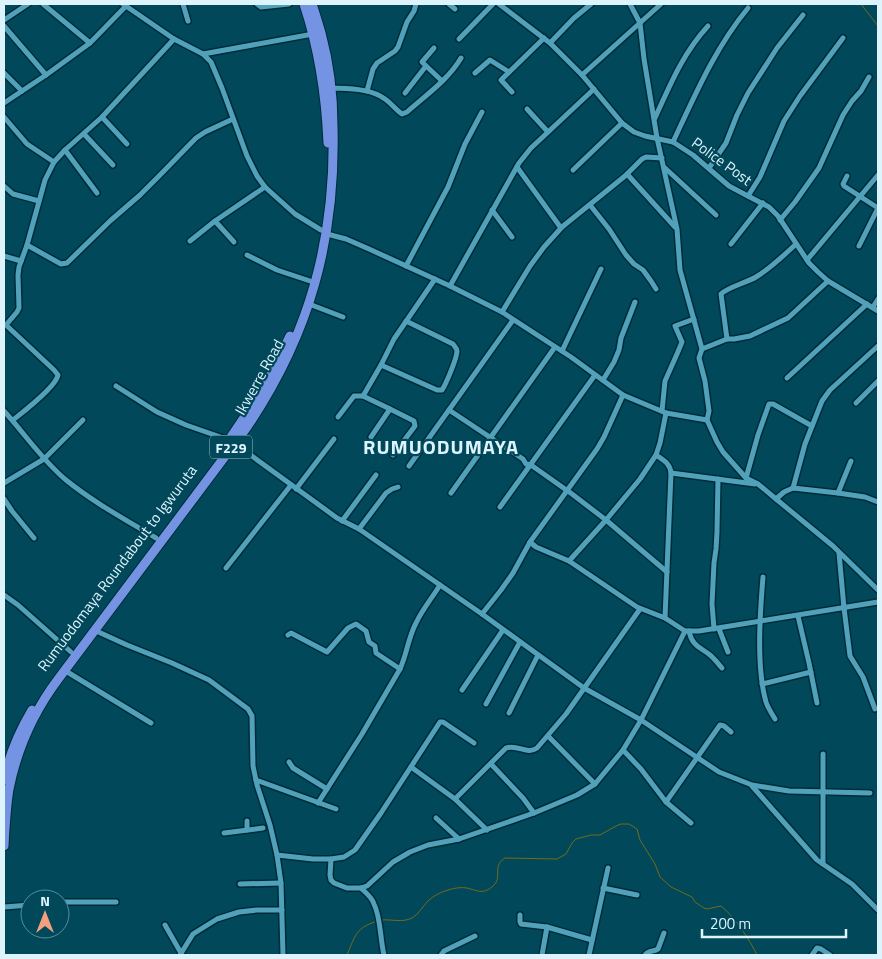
<svg xmlns="http://www.w3.org/2000/svg" width="882" height="959" font-family="'Titillium Web',sans-serif">
<style>
.lines{fill:none;stroke-linecap:round;stroke-linejoin:round}
.stream{stroke:#756b19;stroke-width:1}
.minor-casing{stroke:#002c39;stroke-width:8}
.primary-casing{stroke:#002c39;stroke-width:11}
.minor{stroke:#51a1ba;stroke-width:5}
.primary{stroke:#7493e3;stroke-width:9}
.labels{text-anchor:middle;dominant-baseline:central;stroke-width:4.5;stroke-linejoin:round;paint-order:stroke}
.shield{fill:#00485a;stroke:#9bc0cb;stroke-width:1}
.shield-label{font-size:14px;font-weight:bold;fill:#ddf4fc}
.street-label{font-size:15px;fill:#ddf4fc;stroke:#00485a}
.district-label{font-size:20px;font-weight:bold;letter-spacing:1px;fill:#ddf4fc;stroke:#00485a}
</style>
<rect width="100%" height="100%" fill="#00485a"/>
<g class="lines">
<g class="stream">
<path d="M861 4 878 26"/>
<path d="M382 920C392 919 402 923 412 918 419 914 422 907 428 901 433 896 441 892 448 890 454 888 461 887 467 888 475 890 482 894 489 889 506 879 490 867 505 858L557 859 566 854 572 843 576 839 591 835H600L616 826 621 824H629L637 829 640 840 655 864 660 877 671 887 692 897 695 902 704 908 707 909 721 906C734 916 750 940 757 955"/>
<path d="M347 955C355 936 356 927 378 921"/>
</g>
<defs>
<g id="minor">
<path d="M43 4 90 43"/>
<path d="M123 4 174 39 203 54 211 62 222 88 247 156 257 176 265 187 295 214 321 230"/>
<path d="M183 4 188 21"/>
<path d="M257 4 261 7 289 4"/>
<path d="M449 4 455 9"/>
<path d="M499 4 550 43 582 75 622 123 634 132 645 136 673 142 693 155 729 186 744 194 769 207 778 216 809 263 818 272 828 281 878 311"/>
<path d="M630 4 640 23 644 59 657 138 677 229 680 270 702 349 699 358 705 381 709 411 707 420 717 442 723 452 746 478 758 484 776 499 833 546 878 590"/>
<path d="M4 20 28 4"/>
<path d="M4 26 46 75"/>
<path d="M459 39 493 4"/>
<path d="M550 43 574 18 591 4"/>
<path d="M434 48 422 62 442 81"/>
<path d="M203 54 313 34"/>
<path d="M4 73 22 91"/>
<path d="M475 73 490 60 509 72"/>
<path d="M582 75 661 4"/>
<path d="M331 88C348 89 370 88 385 99 391 103 396 110 402 114L407 112C426 95 448 80 461 58"/>
<path d="M367 91 373 69 377 63 395 51 398 47 407 22 414 11 416 4"/>
<path d="M512 92 501 80 544 38"/>
<path d="M405 93 426 66"/>
<path d="M4 103 46 75 90 43 126 6"/>
<path d="M527 109 548 132"/>
<path d="M4 117 27 144 54 162"/>
<path d="M102 117 127 144"/>
<path d="M655 118C670 85 683 53 708 26"/>
<path d="M84 134 113 165"/>
<path d="M673 142C695 95 715 48 748 8"/>
<path d="M65 150 97 193"/>
<path d="M517 167 561 228"/>
<path d="M665 168 716 215"/>
<path d="M709 168 726 143 737 115 748 93 777 48 803 15"/>
<path d="M573 170 622 123"/>
<path d="M627 174 675 227"/>
<path d="M847 176 843 184 844 186 878 208"/>
<path d="M4 186 13 194 39 201"/>
<path d="M748 196 760 177 784 121 800 96 843 38"/>
<path d="M590 205 609 229 626 255 634 264 643 270 651 281 656 289"/>
<path d="M492 210 512 237"/>
<path d="M780 220 795 202 819 168 843 115 852 101 861 91 869 77"/>
<path d="M215 221 234 242"/>
<path d="M327 234 346 239 369 249 450 286 502 312 571 357 623 395 666 413 707 420"/>
<path d="M190 241 215 221 265 187"/>
<path d="M731 244 763 203"/>
<path d="M27 245 61 264 67 263 110 221 140 195 159 176 196 138 205 132 233 119"/>
<path d="M859 246 878 208"/>
<path d="M247 255 277 270 310 281"/>
<path d="M4 256 21 261"/>
<path d="M807 260 878 175"/>
<path d="M406 266 448 187 465 144 482 112"/>
<path d="M450 286 519 163 531 148 594 89"/>
<path d="M309 304 343 317"/>
<path d="M873 307 878 299"/>
<path d="M502 312 530 266 544 247 562 227 625 176 642 159 646 157 662 158"/>
<path d="M727 339 721 294C728 287 746 283 756 277 771 268 783 256 796 244"/>
<path d="M702 349 727 339H734L750 336 788 318 828 281"/>
<path d="M562 351 601 269"/>
<path d="M381 365 437 390H442C446 384 457 358 457 351 457 348 454 346 453 344L406 321"/>
<path d="M787 378 867 304"/>
<path d="M603 380 614 362 619 350 621 338 635 302"/>
<path d="M116 386 157 412 186 425 229 440"/>
<path d="M363 396 381 365 394 339 435 279"/>
<path d="M856 403 878 381"/>
<path d="M449 410 523 459 526 464 531 465 572 494 606 520 667 572"/>
<path d="M4 411C25 434 42 460 66 480 93 502 126 520 156 538"/>
<path d="M662 411 665 381 677 354 682 342 675 326 694 319"/>
<path d="M338 417 354 396H363L390 409 414 421 415 426 393 455"/>
<path d="M13 420C23 412 56 387 58 375L54 370 6 325 17 312 19 308 18 275 19 267 27 245 45 180 54 162 65 150 102 117 174 39"/>
<path d="M371 437 390 409"/>
<path d="M234 443 337 518 359 529 482 614 584 688 641 720 719 772 752 785 789 791 870 793"/>
<path d="M656 455C663 460 670 463 671 473L665 618"/>
<path d="M409 466 513 320"/>
<path d="M671 473 755 484"/>
<path d="M746 478 758 435 769 404H773L812 426"/>
<path d="M4 483 44 459 83 420"/>
<path d="M793 488 805 444 822 401 830 390 878 346"/>
<path d="M296 489 334 439"/>
<path d="M451 493 555 347"/>
<path d="M838 493 851 461"/>
<path d="M4 499 12 511 34 538"/>
<path d="M776 499 784 492 793 488 838 493 865 497 878 502"/>
<path d="M500 507 595 375"/>
<path d="M342 521 376 475"/>
<path d="M359 529 386 493 392 489 398 487"/>
<path d="M530 542 536 547 569 561 637 607 665 618 685 631H699L878 602"/>
<path d="M839 553 844 608 850 656 863 677 875 709"/>
<path d="M569 561 606 520 640 479 656 455 660 443 666 413"/>
<path d="M226 568 291 485"/>
<path d="M763 577C760 613 756 667 766 702 768 708 772 714 775 719"/>
<path d="M4 595 18 605 71 652"/>
<path d="M482 614 501 590 513 573 530 542 597 449 604 437 623 395"/>
<path d="M798 616 809 663 817 703"/>
<path d="M714 629 712 604 714 563 716 549 717 532 718 479"/>
<path d="M719 629 728 652"/>
<path d="M94 630 127 645 172 663 209 680 248 709 252 716 253 766 257 785 270 825 277 855 281 883 283 955"/>
<path d="M689 631C692 646 700 647 710 655 715 659 718 664 722 668"/>
<path d="M288 635 291 633 327 652 348 628 356 624 366 631 369 642 375 646 376 653 400 669"/>
<path d="M64 670 151 723"/>
<path d="M762 684 811 672"/>
<path d="M462 690 503 630"/>
<path d="M486 704 520 642"/>
<path d="M509 713 538 655"/>
<path d="M548 736 595 784"/>
<path d="M623 750 641 769 666 802 691 823"/>
<path d="M289 762 293 768 327 789"/>
<path d="M491 764 523 798 534 813"/>
<path d="M411 767 455 799 487 830"/>
<path d="M256 780 336 809"/>
<path d="M752 786 817 860 852 884 878 910"/>
<path d="M455 799 506 748C518 744 527 755 537 748L566 714 640 609"/>
<path d="M666 802 720 725 724 726 731 732"/>
<path d="M318 803 362 734 400 669C407 654 408 638 416 623 422 610 432 598 440 585"/>
<path d="M436 818 459 839"/>
<path d="M247 821V830"/>
<path d="M224 833 263 828"/>
<path d="M277 855 313 859H331L344 857 355 850 381 813 440 722H443L474 743"/>
<path d="M331 859 330 875 331 880 334 883 347 888H361L367 886 393 862 410 852 428 845 459 839 534 813 577 795 595 784 623 750 641 720 685 631"/>
<path d="M823 864V754"/>
<path d="M240 884 281 883"/>
<path d="M361 888C366 893 372 897 374 904 381 918 380 939 384 955"/>
<path d="M603 888 637 895"/>
<path d="M60 902H116"/>
<path d="M4 907 30 905"/>
<path d="M520 915V922L521 924 547 927 592 940"/>
<path d="M165 925 181 953"/>
<path d="M180 955 193 934 217 919 239 912 257 910H282"/>
<path d="M441 955 444 951 475 936"/>
<path d="M542 955 547 927"/>
<path d="M589 955 608 868"/>
<path d="M645 955C648 950 654 952 658 949L664 933"/>
<path d="M812 955 817 948 821 949 830 955"/>
</g>
<g id="primary">
<path d="M304 4C319 49 326 96 328 143"/>
<path d="M231 437 264 388 290 336"/>
<path d="M4 780C9 755 19 732 32 710"/>
<path d="M4 846C5 827 6 807 9 789 17 749 34 711 59 678L247 427C310 334 336 238 333 126 333 95 329 63 321 33 318 23 315 13 312 4"/>
</g>
</defs>
<use href="#minor" class="minor-casing"/>
<use href="#primary" class="primary-casing"/>
<use href="#minor" class="minor"/>
<use href="#primary" class="primary"/>
</g>
<g class="labels">
<rect class="shield" x="210" y="435.5" width="42" height="23" rx="4"/>
<g class="shield-label">
<text x="231" y="447">F229</text>
</g>
<g class="street-label">
<text transform="translate(722 161) rotate(36)">Police Post</text>
<text transform="translate(259 377) rotate(-61)">Ikwerre Road</text>
<text transform="translate(117 568) rotate(-53)">Rumuodomaya Roundabout to Igwuruta</text>
</g>
<g class="district-label">
<text x="441" y="446">RUMUODUMAYA</text>
</g>
</g>
<rect width="882" height="959" fill="none" stroke="#ddf4fc" stroke-width="10"/>
<g transform="translate(45 914)"><circle r="24" fill="#00485a" stroke="#588d9b"/>
<path d="M0-4L9 19L0 12L-9 19Z" fill="#f2a080"/>
<text y="-8" font-size="14" font-weight="bold" text-anchor="middle" fill="#ddf4fc">N</text>
</g>
<path d="M702 929v8h144v-8" fill="none" stroke="#ddf4fc" stroke-width="2.5"/>
<text x="710" y="929" font-size="15" fill="#ddf4fc" stroke="#00485a" stroke-width="4" paint-order="stroke">200 m</text>
</svg>
